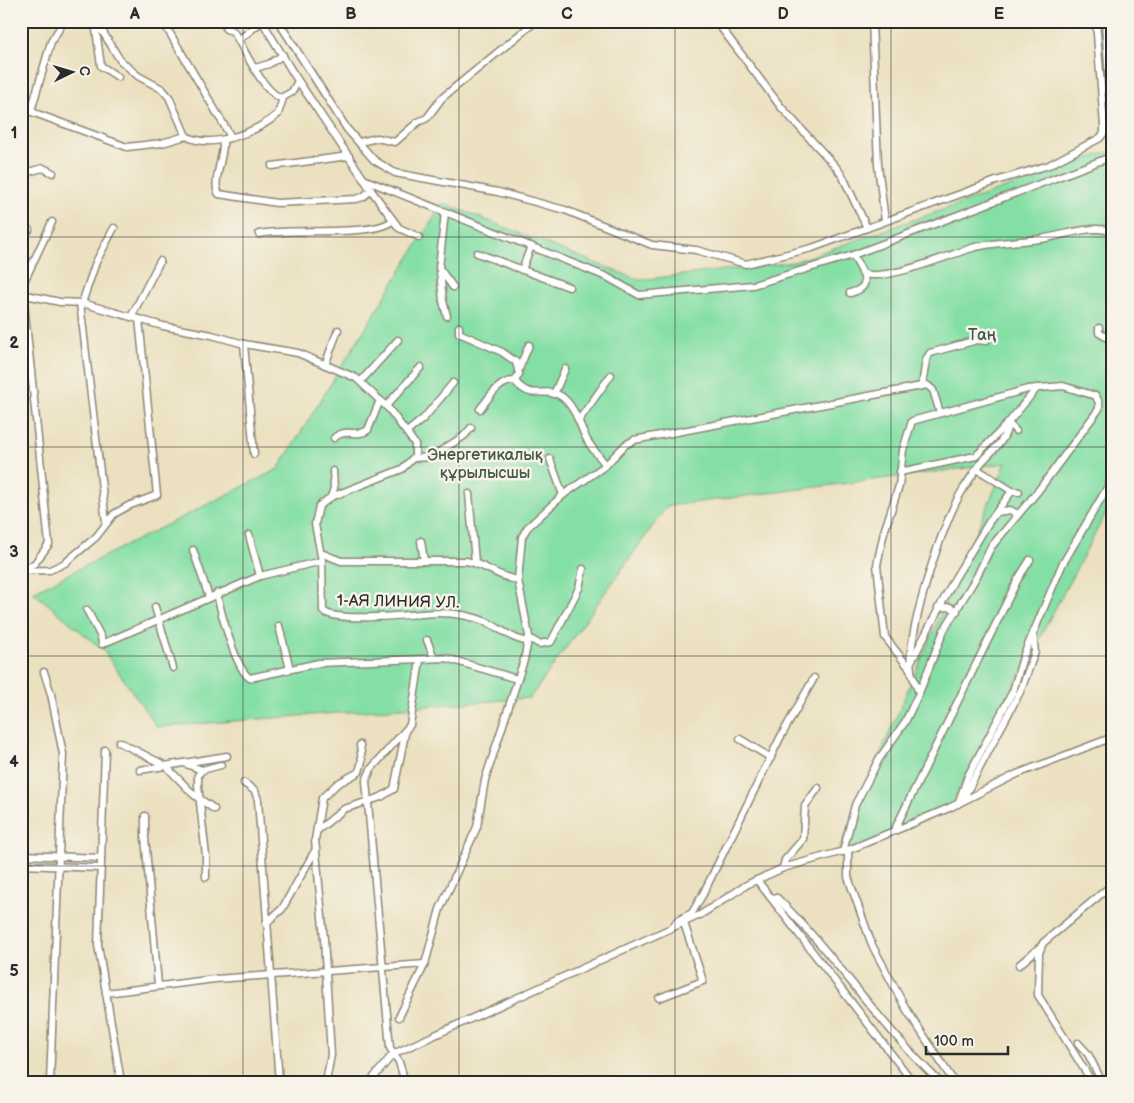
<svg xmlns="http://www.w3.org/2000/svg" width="1134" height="1103" font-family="'Balsamiq Sans',sans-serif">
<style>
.green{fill:#84dfa6;stroke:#588568}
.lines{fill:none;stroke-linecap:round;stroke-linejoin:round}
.minor-casing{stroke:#8b8675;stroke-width:9}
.minor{stroke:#fff;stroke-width:6}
.grid{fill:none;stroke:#2b2b2b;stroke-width:1;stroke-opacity:0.55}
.labels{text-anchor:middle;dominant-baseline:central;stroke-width:5;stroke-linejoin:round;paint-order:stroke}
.park-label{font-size:16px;fill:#41584a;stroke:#f7f3e8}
.street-label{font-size:16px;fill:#2b2b2b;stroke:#f7f3e8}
.neatline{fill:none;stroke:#2b2b2b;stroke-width:2}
.grid-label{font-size:16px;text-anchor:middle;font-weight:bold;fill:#2b2b2b}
</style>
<rect width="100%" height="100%" fill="#f7f3e8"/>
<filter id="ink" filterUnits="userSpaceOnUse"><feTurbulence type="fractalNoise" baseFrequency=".02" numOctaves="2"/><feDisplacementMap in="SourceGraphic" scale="10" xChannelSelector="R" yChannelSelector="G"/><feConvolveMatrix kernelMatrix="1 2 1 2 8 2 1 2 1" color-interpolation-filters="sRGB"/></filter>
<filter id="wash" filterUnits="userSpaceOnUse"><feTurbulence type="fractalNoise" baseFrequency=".0096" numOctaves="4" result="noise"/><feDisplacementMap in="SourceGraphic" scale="20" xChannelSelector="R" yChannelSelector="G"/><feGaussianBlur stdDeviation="1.12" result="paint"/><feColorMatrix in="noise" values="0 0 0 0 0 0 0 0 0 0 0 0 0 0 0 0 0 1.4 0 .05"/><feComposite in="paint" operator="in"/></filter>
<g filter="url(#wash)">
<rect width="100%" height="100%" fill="#ebe0bf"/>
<path class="green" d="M1113 150V500L949 808 837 854 1006 463 667 506 530 698 157 727 103 650 33 592 278 469 443 203 639 280 794 262Z"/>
</g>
<g filter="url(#ink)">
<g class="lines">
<defs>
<g id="minor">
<path d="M96 21 120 60 138 76 162 89 169 97 186 136C211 150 257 132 278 114L283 98"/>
<path d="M262 21 293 73 371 190 399 228 419 237"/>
<path d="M278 21 347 129 374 160 395 173 498 192 565 210 652 245 696 250 746 264 812 248 996 181 1049 165 1100 138 1104 133V126L1096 21"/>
<path d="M716 21 781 107 836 167 843 177 867 228"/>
<path d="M872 21 878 165 885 221"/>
<path d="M1105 21 1113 134"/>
<path d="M95 22 101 66 118 77"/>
<path d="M96 23H155L165 25 231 137"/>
<path d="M226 29 233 31C244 48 262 91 281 98L292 92 298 81"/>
<path d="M239 40 262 21"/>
<path d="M255 68 269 64 283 55"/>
<path d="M21 108 127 147 162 143 186 136"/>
<path d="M31 111 51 42 64 21"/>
<path d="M223 140C225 155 211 183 219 194L277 203 356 199 363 197 371 190"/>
<path d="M360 142 377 138 395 142 418 122 427 118 442 98 536 21"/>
<path d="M272 166 349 156"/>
<path d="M21 171 28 172 43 168 53 173"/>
<path d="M363 179 607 277 639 295 753 285 853 255 1113 156"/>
<path d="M445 212 439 268 453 287"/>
<path d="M21 226 29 230"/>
<path d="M259 234C289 227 375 238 393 220"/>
<path d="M477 253 569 287"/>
<path d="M522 270 531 246"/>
<path d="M440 271 443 301 447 316"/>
<path d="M862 273C884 283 948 255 972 248 994 242 1017 242 1040 239 1062 236 1085 226 1107 230"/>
<path d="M21 288 52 222"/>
<path d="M850 293C876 287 861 271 853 255"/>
<path d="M21 294 60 302 82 303 163 326 212 335 244 344 298 353 356 378 389 409 415 444V456L402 469 331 497 319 506 315 524 322 561 323 611C339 624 415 613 438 613 453 613 472 616 487 622 500 628 514 641 528 641"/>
<path d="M23 294 49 544 35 563 25 569"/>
<path d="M80 303 106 522"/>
<path d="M82 303 96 262 114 228"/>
<path d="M131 317 160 261"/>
<path d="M459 327V333L502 352 516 362 519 374 515 381"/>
<path d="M1099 328V333L1113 341"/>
<path d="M244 344 254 454"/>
<path d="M325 365 338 330"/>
<path d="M519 369 529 345"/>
<path d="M361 381 398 340"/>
<path d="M922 386 926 360 930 353 977 340 986 341"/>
<path d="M554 394 565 369"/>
<path d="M386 406 421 367"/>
<path d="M480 409C489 398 499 380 515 381 531 402 544 386 561 396 575 406 580 426 587 440 592 449 600 457 606 465"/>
<path d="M579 420 611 375"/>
<path d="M1008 423 1016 431"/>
<path d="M407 432 424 418 453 383"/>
<path d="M334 438C346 427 357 438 368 430L380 400"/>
<path d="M414 458 431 457 464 436 471 428"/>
<path d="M550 459 563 495"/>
<path d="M977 469 1012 491 1019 492"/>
<path d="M900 472 976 456 1008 423 1037 388"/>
<path d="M469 494 475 562"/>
<path d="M331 497 334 488 333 471"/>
<path d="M997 512 1010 510 1018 514"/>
<path d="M249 535 260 576"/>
<path d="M421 541 424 561"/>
<path d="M193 550 209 597"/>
<path d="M321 553 341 561H466C485 564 499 578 518 580"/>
<path d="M21 571 50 570 65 563 96 537 114 514 128 506 157 495 139 319"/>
<path d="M217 593C220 609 236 671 250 678L319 663 446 658 517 679"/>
<path d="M155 607 173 668"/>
<path d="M938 608 950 607 957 611"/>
<path d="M87 610 101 637 102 644 260 576 322 561"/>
<path d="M279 626 290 669"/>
<path d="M529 638 539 644 551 642 579 588 583 569"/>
<path d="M427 640 434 658"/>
<path d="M912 660 955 578 989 522 1012 491"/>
<path d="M911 670C906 635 943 519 964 488 969 480 975 471 981 463 992 450 1006 442 1008 423"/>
<path d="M44 672 51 694 63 754 50 1082"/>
<path d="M740 739 771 758"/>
<path d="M119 742 166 766 193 794 214 809"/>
<path d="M105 750 98 945 121 1082"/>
<path d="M186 764 202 770 198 775V785L206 856V877"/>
<path d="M140 770 227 756"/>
<path d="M202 770 221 765"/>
<path d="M244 783 255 791 258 800 279 1082"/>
<path d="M962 801 1021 690 1035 652 1033 634"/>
<path d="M958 804 968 776 1013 691 1023 657 1062 565 1113 478"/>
<path d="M145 816V837L158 985"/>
<path d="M895 829 1018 579 1030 560"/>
<path d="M318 830 344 809 381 797 394 789 405 734"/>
<path d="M848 850V877L872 945 905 1007 954 1082"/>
<path d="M843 852 855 805 879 759 905 722 919 693 944 630 977 576 991 547 1038 491 1099 409V403L1096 396 1063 386 1028 389 912 421 903 450 899 486 884 532 877 565 885 637 910 669 919 693"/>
<path d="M21 855 101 858"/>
<path d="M21 865 100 868"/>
<path d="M783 868 785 860 803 839 805 806 818 788"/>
<path d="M757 880 913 1082"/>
<path d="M770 897 777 898C836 955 879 1025 940 1082"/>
<path d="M266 923 282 909 316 849"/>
<path d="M673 927 677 921 692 913 703 894 780 738 814 678"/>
<path d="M1019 965 1040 947"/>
<path d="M106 993 215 979 425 964"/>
<path d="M659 998 703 981 684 923"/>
<path d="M399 1017 425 964 440 909 477 827 485 780 524 660 529 636 518 580 522 537 527 528 563 495 606 465 625 445 634 440 927 385 933 390 940 413"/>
<path d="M1078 1043 1088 1054 1102 1082"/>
<path d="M326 1082 331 1055 324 939 315 840 322 798 337 784 359 772 362 761 360 745"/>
<path d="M370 1082 393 1054 700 915 748 884 783 868 851 849 949 808 1017 774 1113 737"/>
<path d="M405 1082 399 1062 390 1048 366 781 371 769 410 725 420 660"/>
<path d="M1092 1082 1038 995 1039 953 1043 943 1113 884"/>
</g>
</defs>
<use href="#minor" class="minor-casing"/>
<use href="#minor" class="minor"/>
</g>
</g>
<path class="grid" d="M243 21V1082M459 21V1082M675 21V1082M891 21V1082M21 237H1113M21 447H1113M21 656H1113M21 866H1113"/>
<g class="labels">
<g class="park-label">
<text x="982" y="335">Таң</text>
<text x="485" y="455">Энергетикалық<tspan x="485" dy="18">құрылысшы</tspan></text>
</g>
<g class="street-label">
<text transform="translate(398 602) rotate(1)">1-АЯ ЛИНИЯ УЛ.</text>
</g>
</g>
<rect width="1134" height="1103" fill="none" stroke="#f7f3e8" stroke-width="55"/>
<g transform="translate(72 72) rotate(85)" stroke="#f7f3e8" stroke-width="4" paint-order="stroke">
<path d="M0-4L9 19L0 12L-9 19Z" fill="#2b2b2b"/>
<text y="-8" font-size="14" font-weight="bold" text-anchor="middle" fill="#2b2b2b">С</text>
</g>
<path d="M926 1046v8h82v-8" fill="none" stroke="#2b2b2b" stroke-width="2.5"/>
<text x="934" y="1046" font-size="15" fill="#2b2b2b" stroke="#f7f3e8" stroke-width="4" paint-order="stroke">100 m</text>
<rect x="28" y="28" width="1078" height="1048" class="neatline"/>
<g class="grid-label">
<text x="135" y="19">A</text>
<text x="351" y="19">B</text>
<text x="567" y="19">C</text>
<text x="783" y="19">D</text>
<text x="999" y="19">E</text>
<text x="14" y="138">1</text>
<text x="14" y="348">2</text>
<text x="14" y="557">3</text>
<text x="14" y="767">4</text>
<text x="14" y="976">5</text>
</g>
</svg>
